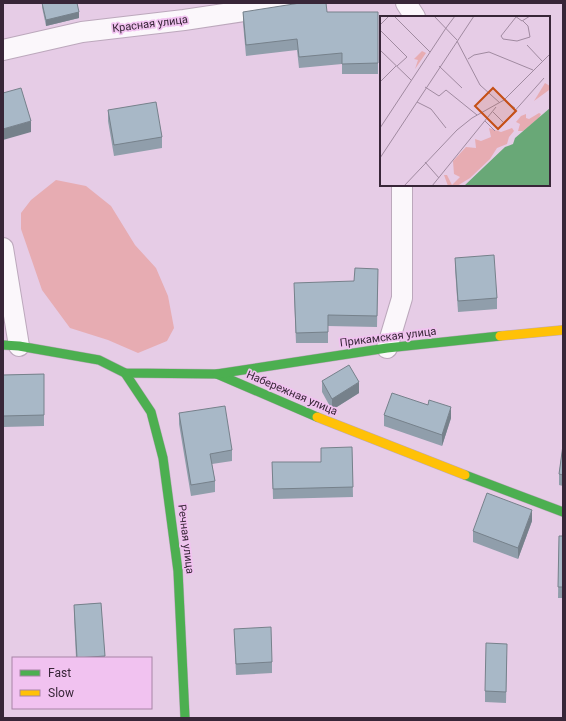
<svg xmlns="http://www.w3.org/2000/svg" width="566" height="721" font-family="Roboto,sans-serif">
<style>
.green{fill:#e7acb2}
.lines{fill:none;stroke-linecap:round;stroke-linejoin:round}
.street-casing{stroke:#bca8bc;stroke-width:22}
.fast-casing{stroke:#bca8bc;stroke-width:10}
.slow-casing{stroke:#bca8bc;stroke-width:10}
.street{stroke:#fbf7fb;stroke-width:20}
.fast{stroke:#4caf50;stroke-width:9}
.slow{stroke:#ffc107;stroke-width:9}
.wall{fill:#909eab}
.shaded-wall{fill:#76818b}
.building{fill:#a8b8c7;stroke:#76818b}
.labels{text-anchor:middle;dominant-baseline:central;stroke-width:3.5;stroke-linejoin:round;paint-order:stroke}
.street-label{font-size:11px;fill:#382638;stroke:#f1c2f0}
.inset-road{fill:none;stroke:#a08aa0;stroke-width:1}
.view{fill:#c54f15;fill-opacity:0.15;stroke:#c54f15;stroke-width:2}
.inset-edge{fill:none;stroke:#382638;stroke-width:2}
</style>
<rect width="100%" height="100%" fill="#e6cce6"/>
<path class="green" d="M56 180 86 186 111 206 135 245 156 268 168 296 174 328 167 341 138 353 108 340 70 328 42 290 21 229V213L31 200Z"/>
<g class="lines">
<defs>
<g id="street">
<path d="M406 3 415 17"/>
<path d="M3 50 82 32 184 20 298 3"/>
<path d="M3 248 19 346"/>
<path d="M387 348 402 298V185"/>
</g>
<g id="fast">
<path d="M3 345 19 346 99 360 125 373 217 374 317 417"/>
<path d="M125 373 151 412 163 458 178 571 185 718"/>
<path d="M217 374 387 348 500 336"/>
<path d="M465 475 563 512"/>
</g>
<g id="slow">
<path d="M500 336 563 330"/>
<path d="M317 417 465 475"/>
</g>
</defs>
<use href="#street" class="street-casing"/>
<use href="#fast" class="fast-casing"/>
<use href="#slow" class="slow-casing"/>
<use href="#street" class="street"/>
<use href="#fast" class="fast"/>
<use href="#slow" class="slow"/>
</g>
<g class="wall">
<path d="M42 3H77L79 18 46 26 42 7Z"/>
<path d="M243 12H378V74H342V64L299 68 297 50 246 56 243 23Z"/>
<path d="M108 110 162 137V148L114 156 108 121Z"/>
<path d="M455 258 497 298V309L458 312 455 268Z"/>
<path d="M378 269 377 327 328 326V343H296L294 294 354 281Z"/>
<path d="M44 374V426L3 427V375Z"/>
<path d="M322 381 359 393 332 410 322 392Z"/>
<path d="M428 405 451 418 442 446 384 426V415Z"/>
<path d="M179 413 232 450V461L212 464 215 481V492L191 496 179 424Z"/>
<path d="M563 445V486L559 485V474Z"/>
<path d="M352 447 353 497 273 499 272 462H321Z"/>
<path d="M532 521 518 559 473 542V531Z"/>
<path d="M559 536H563V598H558Z"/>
<path d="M101 603 105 658H76L74 616V605Z"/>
<path d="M234 629 272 662V673L236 675Z"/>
<path d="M507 655 506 703 485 702V691Z"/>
</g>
<g class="shaded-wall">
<path d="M79 12V18L46 26V20Z"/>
<path d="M31 121V132L3 140V129Z"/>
<path d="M359 382V393L332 410V399Z"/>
<path d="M451 407V418L442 446V435Z"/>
<path d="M532 510V521L518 559V548Z"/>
</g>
<g class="building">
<path d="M42 3H77L79 12 46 20Z"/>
<path d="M300 3H326L327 12H378V63L342 64V53L299 57 297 39 246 45 243 12Z"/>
<path d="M21 88 31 121 3 129V93Z"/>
<path d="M156 102 162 137 114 145 108 110Z"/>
<path d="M494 255 497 298 458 301 455 258Z"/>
<path d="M355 268 378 269 377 316 328 315V332L296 333 294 283 354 281Z"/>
<path d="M349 365 359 382 332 399 322 381Z"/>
<path d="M44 374V415L3 416V375Z"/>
<path d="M392 393 428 405 429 400 451 407 442 435 384 415Z"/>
<path d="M225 406 232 450 210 454 215 481 191 485 179 413Z"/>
<path d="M563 445V475L559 474Z"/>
<path d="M352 447 353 487 273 489 272 462H321V448Z"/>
<path d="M487 493 532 510 518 548 473 531Z"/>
<path d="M559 536H563V587H558Z"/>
<path d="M101 603 105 656 77 658 74 605Z"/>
<path d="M271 627 272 662 236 664 234 629Z"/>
<path d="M486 643 507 644 506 692 485 691Z"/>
</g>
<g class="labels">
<g class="street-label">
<text transform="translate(150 24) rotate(-7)">Красная улица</text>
<text transform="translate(388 337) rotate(-7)">Прикамская улица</text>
<text transform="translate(292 393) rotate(23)">Набережная улица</text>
<text transform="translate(186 539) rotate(83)">Речная улица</text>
</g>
</g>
<g transform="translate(380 16)">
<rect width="170" height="170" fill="#e6cce6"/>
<path d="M42 35 46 37 35 53 38 44 34 43ZM165 67 170 70 169 74 154 85ZM159 97 161 98 159 102 143 115H138L140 108 136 106 141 100 146 98V102L149 103ZM109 112 121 116 132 112 134 115 129 121 127 128 117 132 110 143 90 162 77 170H68L64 159H67L72 169 80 161 74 158 73 145 86 131 96 132 95 123 101 125 111 121Z" fill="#e7acb2"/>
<path d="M170 92V170H84L125 131 133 128 135 122Z" fill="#69a877"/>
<path class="inset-road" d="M14 0 50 36M54 0 77 24M135 0 142 5 150 0M136 1 121 20 123 23 137 25 150 21 148 10 143 5M0 9 9 0M66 12 75 0M0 14 27 41 17 50M77 25 100 69 120 87M147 29 162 45M0 34 31 64M88 43 94 39 109 36 153 54M59 50 82 72M0 66 16 50M45 71 59 80 66 74 97 99M125 85 135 92M37 86 51 93 66 112M113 96 124 107 164 62M105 105 115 115M0 112 66 12M0 142 94 0M45 146 59 162M24 170 77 114 92 102 124 84 170 38M52 170 116 91"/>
<path class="view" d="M113 72 136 95 118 113 95 90Z"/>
<rect width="170" height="170" class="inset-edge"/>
</g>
<rect width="566" height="721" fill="none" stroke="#382638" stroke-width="8"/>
<rect x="12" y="657" width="140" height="52" fill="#f1c2f0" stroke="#a784a6"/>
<rect x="20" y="670" width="20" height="6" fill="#4caf50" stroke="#a784a6"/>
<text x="48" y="677" font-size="12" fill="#382638">Fast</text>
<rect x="20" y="690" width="20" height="6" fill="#ffc107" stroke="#a784a6"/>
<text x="48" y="697" font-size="12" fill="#382638">Slow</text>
</svg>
